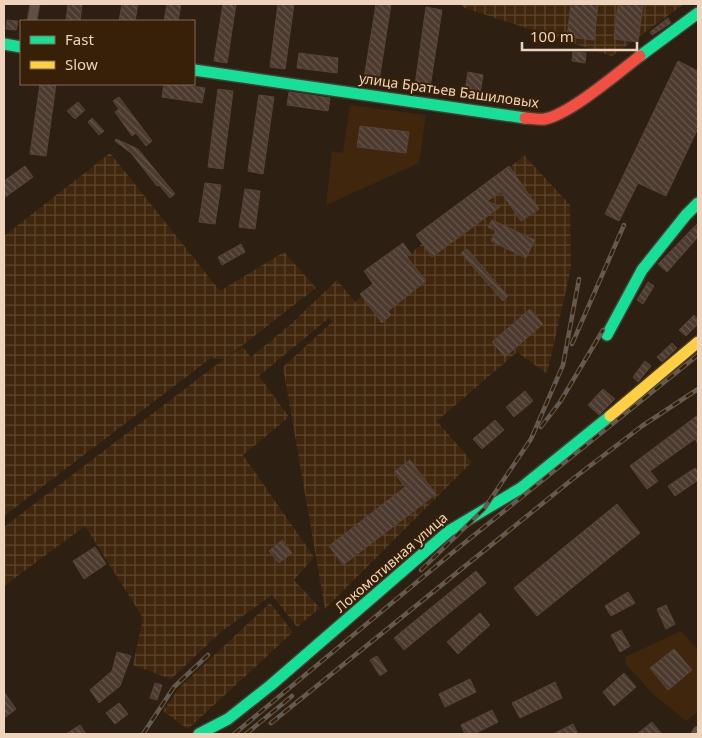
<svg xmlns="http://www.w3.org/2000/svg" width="702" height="738" font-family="'Noto Sans',sans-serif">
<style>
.built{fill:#3f260c}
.industrial{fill:url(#industrial-grid)}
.building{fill:url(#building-back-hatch);stroke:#56443a}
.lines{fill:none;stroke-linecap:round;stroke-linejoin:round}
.street-casing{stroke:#493d31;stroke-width:11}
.fast-casing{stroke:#493d31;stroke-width:14}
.slow-casing{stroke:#493d31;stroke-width:14}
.jam-casing{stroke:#493d31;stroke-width:14}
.street{stroke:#5d5045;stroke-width:9}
.fast{stroke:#16e098;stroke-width:11}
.slow{stroke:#ffcf43;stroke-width:11}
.jam{stroke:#f24e42;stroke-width:11}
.rail-casing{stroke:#645a4f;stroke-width:4.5}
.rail{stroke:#382008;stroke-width:2.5;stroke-dasharray:8;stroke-linecap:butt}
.labels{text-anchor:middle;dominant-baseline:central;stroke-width:4;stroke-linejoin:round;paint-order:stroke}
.street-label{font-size:14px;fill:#eed3bd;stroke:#382008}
</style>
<defs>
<pattern id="industrial-grid" width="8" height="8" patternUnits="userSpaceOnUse" patternTransform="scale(1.25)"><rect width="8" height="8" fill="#3f260c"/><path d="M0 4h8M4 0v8" fill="none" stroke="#5b452d"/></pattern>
<pattern id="building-back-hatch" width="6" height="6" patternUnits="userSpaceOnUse" patternTransform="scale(1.25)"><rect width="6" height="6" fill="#4c3a2f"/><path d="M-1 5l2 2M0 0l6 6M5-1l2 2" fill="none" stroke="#66564b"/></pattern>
</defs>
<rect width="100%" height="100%" fill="#2d2013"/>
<g class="built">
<path d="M350 105 426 115 419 163 326 205 332 151 343 153Z"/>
<path d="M681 631 698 650V712L686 721 652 693 626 664 625 657Z"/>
</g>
<g class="industrial">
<path d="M462 4H684L612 56 462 7Z"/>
<path d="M110 153 220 291 284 252 316 288 226 358 243 347 251 357 292 323 337 280 355 302 524 155 570 205 571 268 547 374 517 352 437 421 472 462 325 609 283 367 332 322 329 318 259 376 289 417 243 455 314 557 294 580 320 608 297 627 272 595 222 631 171 679 133 665 143 618 85 526 4 586V527L224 359 211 358 4 516V236Z"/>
<path d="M270 603 293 632 188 729 163 711 179 688Z"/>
</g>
<g class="building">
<path d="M68 4H82L80 21H66Z"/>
<path d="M122 4H138L135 21H119Z"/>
<path d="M167 4H181L178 21H164Z"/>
<path d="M223 4H236L227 63 214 61Z"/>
<path d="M278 4H294L285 69 270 67Z"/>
<path d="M376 4H391L379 81 364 79Z"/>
<path d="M571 4H598L594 40 567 37Z"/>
<path d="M618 4H643L638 42 614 39Z"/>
<path d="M426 7 442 10 430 87 415 85Z"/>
<path d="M668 18 671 23 652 35 650 32Z"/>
<path d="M7 20 18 21 16 30 6 29Z"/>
<path d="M573 52 586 53 585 63 572 61Z"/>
<path d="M299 53 338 58 337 73 297 68Z"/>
<path d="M678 61 698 71V128L666 196 638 183 619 221 605 214Z"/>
<path d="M468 72 483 75 480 94 465 91Z"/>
<path d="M40 84H56L46 156 30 154Z"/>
<path d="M164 84H179L205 88 202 103 162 97Z"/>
<path d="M218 89 233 91 223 169 208 167Z"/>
<path d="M289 92 330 98 328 111 287 105Z"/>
<path d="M259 95 274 97 263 174 248 171Z"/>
<path d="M119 97 152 141 146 146 136 133 132 136 115 112 119 109 113 101Z"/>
<path d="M78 102 85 110 75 119 67 111Z"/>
<path d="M92 118 104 131 99 135 88 122Z"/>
<path d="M360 126 409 132 406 153 357 147Z"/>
<path d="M116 139 138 149 175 194 170 198 159 185 157 186 131 153 115 141Z"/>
<path d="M25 166 33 177 4 198V181Z"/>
<path d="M509 166 539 209 521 221 501 192 487 201 500 207 432 257 416 235Z"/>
<path d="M205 183 221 185 215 224 199 222Z"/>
<path d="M245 189 260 191 255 229 239 227Z"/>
<path d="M492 220 535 240 526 258 491 241 496 231 488 227Z"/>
<path d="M698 223V237L667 272 658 264Z"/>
<path d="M403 243 411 254 407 257 426 281 388 311 391 315 382 323 360 294 373 284 364 271Z"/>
<path d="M241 244 245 252 222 265 218 257Z"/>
<path d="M467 249 508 296 503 301 461 253Z"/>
<path d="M648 282 654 286 643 304 637 300Z"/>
<path d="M530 309 543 324 505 357 492 342Z"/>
<path d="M694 315 698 320V324L686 336 679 330Z"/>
<path d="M672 343 677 348 662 362 657 357Z"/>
<path d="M645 361 651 366 638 382 633 377Z"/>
<path d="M603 389 615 399 599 415 588 405Z"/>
<path d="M525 391 533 401 514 417 506 407Z"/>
<path d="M698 415V444L695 439 650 471 658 481 647 489 630 466Z"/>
<path d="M495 420 504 430 482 449 473 439Z"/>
<path d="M410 460 436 494 343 565 329 546 405 487 394 472Z"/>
<path d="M695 468 698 472V480L675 496 668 486Z"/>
<path d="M617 504 640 533 537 616 514 588Z"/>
<path d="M282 540 292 553 279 563 269 551Z"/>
<path d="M95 547 106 564 84 579 73 561Z"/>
<path d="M476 571 486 583 404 650 394 638Z"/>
<path d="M628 592 635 603 611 616 605 606Z"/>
<path d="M666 605 675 624 666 629 657 609Z"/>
<path d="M480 613 490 625 458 654 447 642Z"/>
<path d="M621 630 630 646 620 652 611 635Z"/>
<path d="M674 649 692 670 668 690 650 668Z"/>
<path d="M117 652 131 656 120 686 99 703 90 690 112 671Z"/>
<path d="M377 656 387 671 380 676 370 660Z"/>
<path d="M624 673 636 687 614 706 603 692Z"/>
<path d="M470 679 476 692 445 707 439 694Z"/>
<path d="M555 682 562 698 520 718 512 703Z"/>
<path d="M155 683 162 685 157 700 150 698Z"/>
<path d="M4 692 16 709 4 718Z"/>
<path d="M119 703 128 714 115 724 106 713Z"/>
<path d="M492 710 498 722 474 734H465L461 725Z"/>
<path d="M652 722 662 734H637Z"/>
<path d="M573 724 578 734H553Z"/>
<path d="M80 725 86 734H66Z"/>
</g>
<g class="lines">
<defs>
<g id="street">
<path d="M32 21 35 4"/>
<path d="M696 734 698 731"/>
</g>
<g id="fast">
<path d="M4 44 21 47"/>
<path d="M640 56 698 13"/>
<path d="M194 70 525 118"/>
<path d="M607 335 642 270 686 215 698 203"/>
<path d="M199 734 228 719 271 685 449 531 521 488 610 416"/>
</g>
<path id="slow" d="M610 416 698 342"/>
<path id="jam" d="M525 118C531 118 538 120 545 119 570 114 618 73 640 56"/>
</defs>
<use href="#street" class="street-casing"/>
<use href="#fast" class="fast-casing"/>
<use href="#slow" class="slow-casing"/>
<use href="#jam" class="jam-casing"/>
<use href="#street" class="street"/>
<use href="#fast" class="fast"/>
<use href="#slow" class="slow"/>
<use href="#jam" class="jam"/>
<defs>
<g id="rail">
<path d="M572 344 624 225"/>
<path d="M541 427 560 402 603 330"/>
<path d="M421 570 484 509 531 439 563 365 579 279"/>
<path d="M271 723 574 478 642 426 698 389"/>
<path d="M143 734 174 687 208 655"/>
<path d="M234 734 452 553 698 355"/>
<path d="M246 734 292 696"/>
</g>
</defs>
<use href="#rail" class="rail-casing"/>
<use href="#rail" class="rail"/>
</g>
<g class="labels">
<g class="street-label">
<text transform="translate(449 90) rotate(8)">улица Братьев Башиловых</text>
<text transform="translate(391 562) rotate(-41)">Локомотивная улица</text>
</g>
</g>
<rect width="702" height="738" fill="none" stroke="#eed3bd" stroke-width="10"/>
<rect x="20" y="20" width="175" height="65" fill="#382008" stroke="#816850"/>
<rect x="30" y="36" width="25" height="8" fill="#16e098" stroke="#816850"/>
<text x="65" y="45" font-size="15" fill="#eed3bd">Fast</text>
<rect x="30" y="61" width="25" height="8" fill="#ffcf43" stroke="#816850"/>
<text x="65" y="70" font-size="15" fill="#eed3bd">Slow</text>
<path d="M522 42v8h115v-8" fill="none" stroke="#eed3bd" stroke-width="2.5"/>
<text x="530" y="42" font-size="15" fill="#eed3bd" stroke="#382008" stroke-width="4" paint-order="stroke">100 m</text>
</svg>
